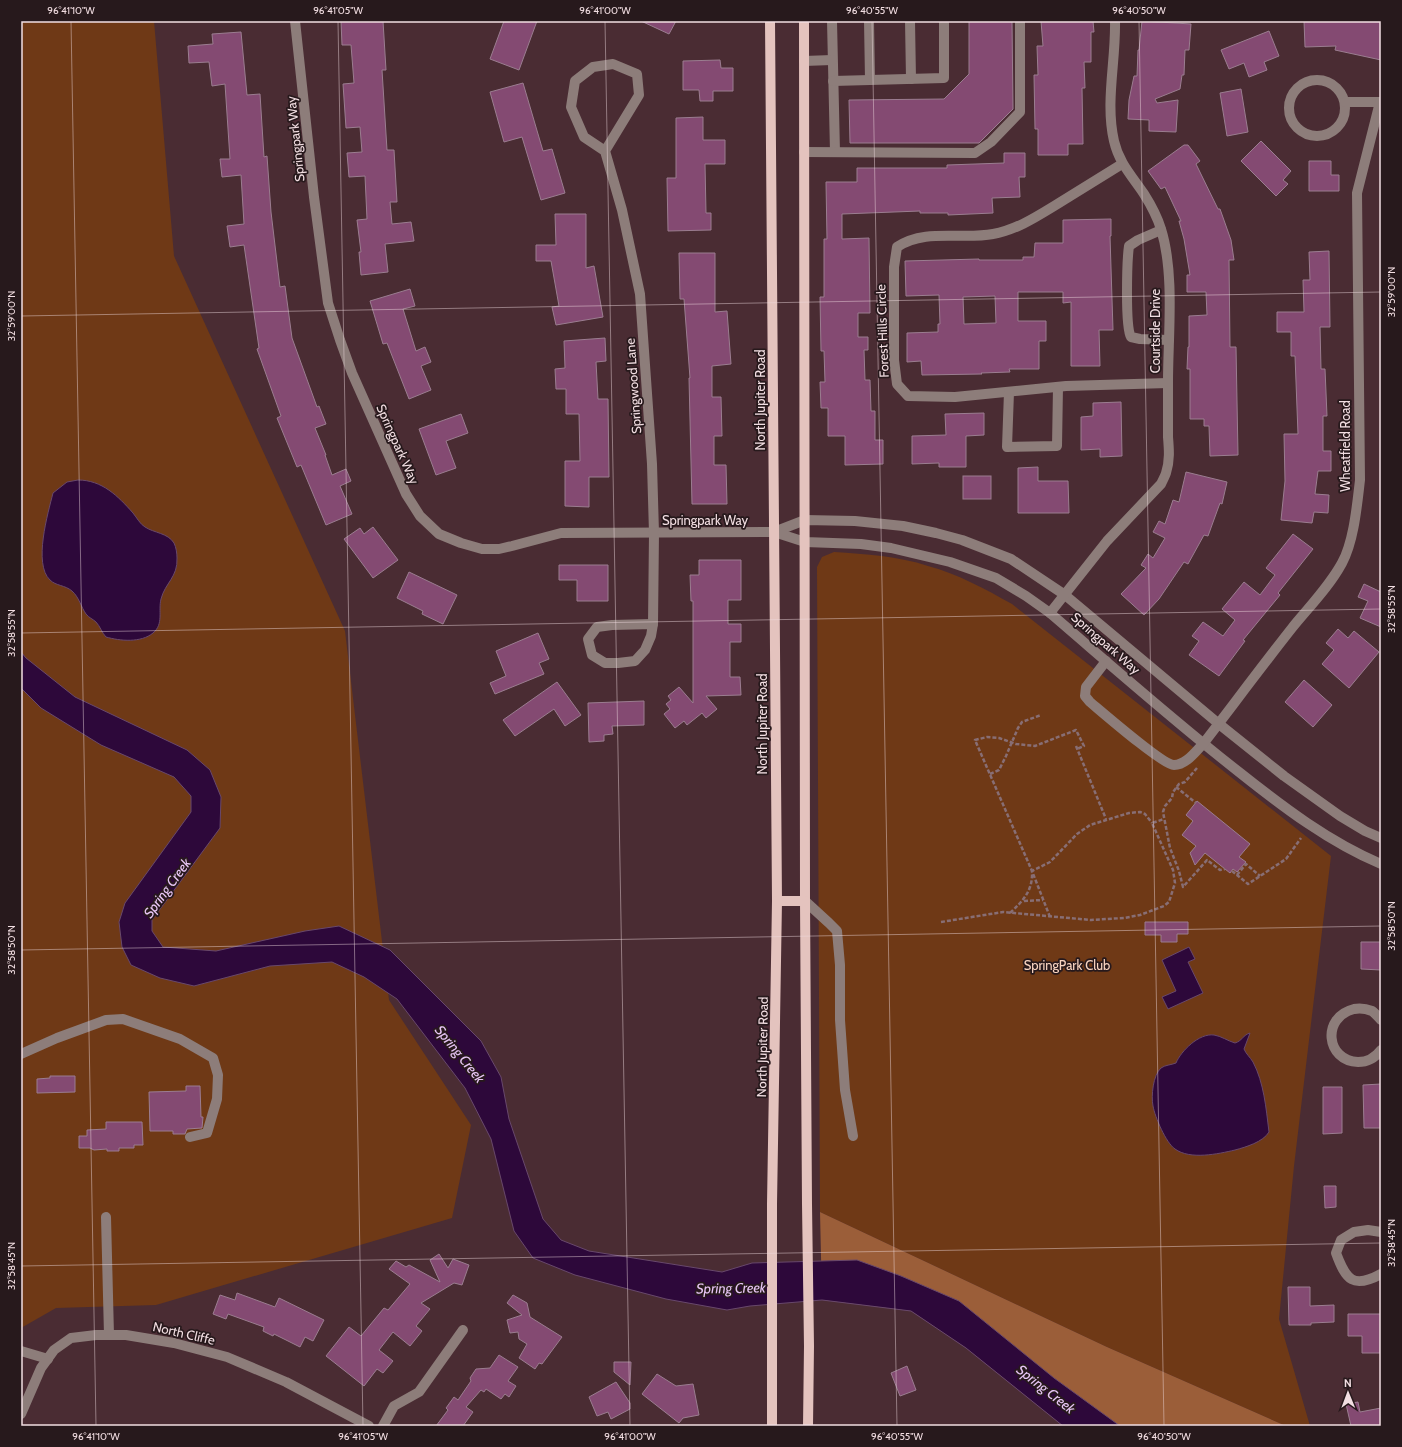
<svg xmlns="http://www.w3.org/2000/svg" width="1402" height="1447" font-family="Cabin,sans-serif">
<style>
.green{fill:#6f3916}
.forest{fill:#9b5e39}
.water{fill:#2d083a;stroke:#68486c}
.building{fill:#844a72;stroke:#9b7d90;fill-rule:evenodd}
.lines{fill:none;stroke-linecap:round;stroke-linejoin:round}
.path{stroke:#886e74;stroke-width:2.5;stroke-dasharray:4 2;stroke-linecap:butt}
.minor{stroke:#8d7d7a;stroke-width:10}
.major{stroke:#e4c3be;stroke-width:10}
.ticks{fill:none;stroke:#f2dee2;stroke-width:1;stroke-opacity:0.45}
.labels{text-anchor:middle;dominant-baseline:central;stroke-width:3.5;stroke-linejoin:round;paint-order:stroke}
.street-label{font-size:13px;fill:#f2dee2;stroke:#27191c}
.park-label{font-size:13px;fill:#f9d4c0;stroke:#27191c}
.water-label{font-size:14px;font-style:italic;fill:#e8c6f6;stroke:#27191c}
.neatline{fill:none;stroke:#f2dee2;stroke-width:1.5}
.ticks-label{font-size:10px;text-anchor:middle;fill:#f2dee2}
</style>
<rect width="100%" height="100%" fill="#4a2c33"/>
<g class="green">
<path d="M21 21H154L174 256 345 631 389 1000 471 1125 452 1218 156 1305 56 1308 21 1328Z"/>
<path d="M834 552C866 554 898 556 928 566 958 574 985 589 1012 604L1331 856 1294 1166 1279 1319 1310 1426H1286L1107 1347 820 1212 817 567 822 557Z"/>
</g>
<path class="forest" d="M820 1212 1107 1347 1286 1426H1063L966 1348 911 1311 822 1300Z"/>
<g class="water">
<path d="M78 480C102 480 118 496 133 513 137 518 140 524 145 527 154 533 168 533 174 543 176 547 177 553 177 558 178 577 165 583 161 599 158 611 164 624 153 633 141 643 120 641 106 637 102 633 100 626 96 622 93 619 89 618 86 614 81 607 79 597 72 591 65 585 56 586 50 580 33 564 48 513 53 493L67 482Z"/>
<path d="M21 652 26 658 75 697 187 750 210 770 221 797 220 828 152 920V931L163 947 216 951 305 931 339 926 390 950 481 1041 501 1077 509 1119 543 1219 561 1240 589 1251 722 1272 752 1263 857 1260 901 1276 959 1301 1054 1378 1120 1426H1063L966 1348 911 1311 822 1300 750 1306 727 1310 666 1299 575 1275 533 1258 514 1231 491 1139 465 1088 397 999 364 977 332 962 270 966 194 986 160 978 131 965 122 947 119 922 125 903 191 812V796L174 777 101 745 41 708 21 688Z"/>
<path d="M1189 947 1195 959 1188 962 1203 993 1168 1009 1162 997 1176 991 1162 960Z"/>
<path d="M1250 1033 1244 1049C1246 1054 1250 1057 1253 1062 1264 1083 1266 1108 1269 1132 1263 1142 1246 1147 1235 1150 1218 1154 1190 1160 1175 1149 1166 1143 1155 1117 1153 1106 1151 1096 1153 1075 1161 1068 1165 1065 1171 1065 1176 1063 1181 1051 1199 1033 1214 1035 1221 1036 1228 1041 1235 1043 1242 1041 1243 1035 1250 1033Z"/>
</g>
<g class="building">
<path d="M341 21H383L386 70H382L387 150H394L397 202H390L392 224 411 222 414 241 385 244 388 272 361 275 359 252H361L357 220 367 219 365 176 349 177 347 153 362 152 360 127 346 128 343 84 354 83 351 45H342Z"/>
<path d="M504 21H537L519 70 490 59Z"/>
<path d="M641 21H676L669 34Z"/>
<path d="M969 21H1012L1013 109 979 143H850L849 100 944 99 969 74Z"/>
<path d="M1041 21H1093L1094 32H1091V62H1084L1085 88H1082L1083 144H1068V155H1038V129H1035L1034 75H1038L1037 46H1043Z"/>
<path d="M1142 21 1191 24 1189 50H1185L1184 75H1182L1180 89 1155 99 1157 103 1178 100 1176 132 1149 131V120L1128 119 1129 100 1134 76H1137L1138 50H1139Z"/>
<path d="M1304 21H1381V60L1335 50 1336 46 1305 47Z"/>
<path d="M1269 31 1279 56 1264 62 1267 70 1249 77 1244 63 1229 69 1221 50Z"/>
<path d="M241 32 247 95 260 94 264 157 267 156 271 212 280 287 285 286 292 338 317 407 319 406 326 424 315 428 326 455H325L332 475 346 469 351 481 340 486 352 514 326 525 301 465 297 467 277 418 281 416 257 349 259 348 244 245 230 247 227 226 244 224 241 175 222 177 220 159H230L225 84 212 86 209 62 189 63 188 46 213 44 212 34Z"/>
<path d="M720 60 721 68H733V91H713V101H700L699 90H683V61Z"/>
<path d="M523 83 543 151 552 149 565 193 541 200 522 137 504 142 490 92Z"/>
<path d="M1241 89 1248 132 1227 136 1220 93Z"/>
<path d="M703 117V140H725V164H705L706 213H711V230L668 231 667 178H676V118Z"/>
<path d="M1261 141 1291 171 1283 180 1288 184 1276 196 1241 161Z"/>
<path d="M1184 145H1188L1200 161 1196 164 1218 209H1220L1231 240 1234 260H1229L1230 347H1236L1238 455 1210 456 1209 426H1204V419H1190V369H1187L1188 347H1189V316L1207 315 1206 292H1187V275H1190L1184 239 1179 221H1181L1165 187 1161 189 1148 171Z"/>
<path d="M1004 153H1025V177H1019L1020 197 992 198 993 213 948 215V213H920V211L842 214V239L869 238 870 313H858V337H868V350H864L865 380H870L871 411H875V440H883V464L845 465V436H828V408H821L820 382H825L824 351H821L820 297H824V239H827L826 182H857V168H947V165L1004 163Z"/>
<path d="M1309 161H1331V175H1339V191H1309Z"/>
<path d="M555 214H586V268L594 266 603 317 556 325 552 307 559 306 551 261H536V245H556Z"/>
<path d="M1111 219V236H1110L1113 330H1099L1100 366H1071V302L1063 303V292H1018V321H1046V341H1039V369H1009L1010 372 981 373 982 374 922 375 921 361 907 362V333L938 332V324H940L939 295 906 296 905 261 979 259V260H1023V257H1034L1035 243H1063V220ZM995 296 996 323 964 324 963 297Z"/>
<path d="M1329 251 1330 327H1320L1321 369H1325L1327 416H1323V451H1331V471H1318L1315 494 1329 495 1328 513 1314 512 1312 523 1281 520 1285 481 1284 434H1298L1295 356H1291V332H1277V312H1304L1303 280H1310L1309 252Z"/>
<path d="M679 253H715V312L727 311 731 364 712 366V397H721L722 436H714V465H726L727 504H692L689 378H690L684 299H680Z"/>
<path d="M410 289 415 306 403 309 416 351 425 347 431 362 421 366 431 390 409 399 387 343 383 344 370 301Z"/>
<path d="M605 338 606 361 596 362 598 399H608L609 477H589V507L565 506V461H580L579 414H566V389H556L555 369 565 368 564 341Z"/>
<path d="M1121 402 1122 456 1100 457V449L1081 450V417L1093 416V403Z"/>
<path d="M984 413V435L966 436V467H939V463L912 464V436L946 435 945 414Z"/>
<path d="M461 414 468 433 446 441 456 468 436 475 419 429Z"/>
<path d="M1038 467V481H1068L1069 513H1018V468Z"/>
<path d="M1186 472 1227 482 1222 504 1220 503 1208 536 1204 535 1188 564 1184 562 1159 599 1144 615 1121 594 1146 568 1141 565 1148 554 1153 558 1165 538 1153 532 1159 521 1165 524 1173 500 1179 502Z"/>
<rect x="963" y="476" width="28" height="23"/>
<path d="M373 527 398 560 373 578 344 539 360 528 364 534Z"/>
<path d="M1293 534 1313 549 1278 593 1280 595 1243 640 1245 641 1219 676 1189 655 1199 641 1192 636 1203 622 1223 636 1235 620 1222 609 1244 582 1260 595 1275 575 1266 568Z"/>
<path d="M699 560H741V600H728V624H741V642H730V677H740L741 695 706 696 717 709 706 718 702 713 687 725 684 721 675 728 664 714 670 709 666 704 671 700 668 696 679 687 693 703V601H691L690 575H699Z"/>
<path d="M559 565H608V601H577V580H559Z"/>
<path d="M409 572 457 595 443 624 422 614 423 611 397 598Z"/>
<path d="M1364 584 1381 592V627L1360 618 1368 601 1358 597Z"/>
<path d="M1338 629 1348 638 1354 631 1379 652 1349 688 1322 664 1334 650 1326 643Z"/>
<path d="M538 633 549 659 539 663 544 674 495 694 490 683 506 676 496 651Z"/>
<path d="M1304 680 1332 705 1313 727 1285 702Z"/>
<path d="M557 682 581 715 565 726 554 709 515 736 503 720Z"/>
<path d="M644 701V725L612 726 613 734 604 735V741L589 742 588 703Z"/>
<path d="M1197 801 1250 844 1239 857 1246 862 1237 872 1233 869 1230 873 1205 853 1195 865 1190 853 1196 846 1182 835 1193 821 1186 815Z"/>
<path d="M1145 922H1188V934H1177V942H1161V935H1145Z"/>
<path d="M1361 942H1381V970L1361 969Z"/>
<path d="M50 1076H75V1092L37 1093V1079L50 1078Z"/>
<path d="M1381 1084V1128H1364L1363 1085Z"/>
<path d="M186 1086H200L201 1117H203L202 1128 187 1129 185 1134H173V1131H150L149 1092 186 1091Z"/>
<path d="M1323 1087H1342V1133L1323 1134Z"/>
<path d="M106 1122H142L143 1145H134V1148H119V1151H107V1149L94 1150 90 1148H79V1136H87V1130L106 1129Z"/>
<path d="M1324 1186H1336V1207L1325 1208Z"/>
<path d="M439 1254 448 1268 453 1259 469 1265 462 1285 454 1283 421 1303 430 1309 416 1326 422 1331 410 1346 393 1332 379 1350 393 1361 383 1373 377 1369 364 1386 326 1356 349 1327 361 1336 384 1308 388 1310 410 1284 389 1269 396 1261 406 1267 409 1265 440 1282 430 1260Z"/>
<path d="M1288 1287H1310V1306L1334 1305V1322L1311 1323V1325H1289Z"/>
<path d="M237 1293 275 1307 279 1298 324 1320 313 1341 305 1337 300 1347 274 1334 273 1336 263 1331 264 1327 228 1314 226 1319 213 1314 220 1295 235 1300Z"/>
<path d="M513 1295 527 1303 530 1317 562 1337 542 1364 539 1363 535 1369 519 1358 527 1344 519 1339 518 1332 510 1333 507 1320 522 1315 507 1303Z"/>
<path d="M1348 1314H1381L1380 1353H1362V1336H1348Z"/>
<path d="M499 1355 518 1367 508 1381 516 1386 509 1397 505 1394 501 1399 486 1389 484 1392 481 1390 466 1407 473 1412 463 1426H436L448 1410 446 1408 454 1397 458 1400 471 1381 470 1378 476 1369 490 1368Z"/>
<path d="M614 1362H631L630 1385 614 1372Z"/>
<path d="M907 1366 916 1390 900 1396 891 1373Z"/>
<path d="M657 1374 676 1386 693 1384 699 1415 683 1418 679 1423 642 1394Z"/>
<path d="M616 1382 630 1403V1409L611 1419 608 1412 597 1416 589 1397Z"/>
<path d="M1358 1402 1360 1412 1381 1408V1426H1351L1346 1404Z"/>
</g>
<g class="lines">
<g class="path">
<path d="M1076 746 1106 819"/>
<path d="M1197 768 1185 782 1179 784 1173 792 1172 798 1165 806 1163 812 1170 848 1179 871 1183 887 1207 860 1220 870 1225 869"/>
<path d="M990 774 999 770 1006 756 1018 728 1022 722 1041 715"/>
<path d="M1176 787 1196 803"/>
<path d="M1232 871 1248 884 1286 859 1301 838"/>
<path d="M1237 875 1246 864 1260 876"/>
<path d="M1024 901 1043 900"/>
<path d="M1010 913C1024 900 1033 890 1032 871L975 740 987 737 999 738 1016 744 1035 746 1076 730 1084 746 1077 749"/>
<path d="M1050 917 1032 871 1050 862 1077 834 1090 825 1129 813 1140 812 1145 814 1152 823"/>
<path d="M941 922 1003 912 1091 920 1124 918 1140 915 1164 906 1169 902 1175 883 1173 870 1152 823 1164 819"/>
</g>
<g class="minor">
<path d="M295 21 314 197 328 303 340 340 352 373 406 494 420 516 439 534 461 543 482 549H499L512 546 561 533 774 532 805 520 855 521 903 526 936 533 962 540 1011 559 1065 595 1219 724 1284 776 1340 816 1365 831 1381 838"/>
<path d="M832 21 835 152"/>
<path d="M869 21 870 80"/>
<path d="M910 21 911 79"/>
<path d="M804 61 832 60"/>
<circle cx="1317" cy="108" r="28"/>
<path d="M833 81 944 78V21"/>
<path d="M1345 102H1381"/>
<path d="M605 151 639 95 637 74 613 64 593 67 575 81 571 107 584 137 605 151 622 210 640 294 652 464 654 533 653 624"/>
<path d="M804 152 975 153 991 142 1020 112V21"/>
<path d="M1122 164C1101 177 1080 190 1059 203 1039 215 1017 230 993 234 962 240 925 228 897 247L894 267V360L897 384 908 396 955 397 1066 386 1168 383"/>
<path d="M1161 230 1138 240 1129 246C1127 260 1125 327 1131 337L1140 339 1169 340"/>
<path d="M1009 392 1007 447 1057 446 1058 387"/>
<path d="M774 532 805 542 861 544 891 548 950 562 996 578 1026 596 1050 613C1113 667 1174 721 1239 772 1283 807 1329 842 1381 864"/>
<path d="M1050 613 1107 541 1161 484C1163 480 1165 476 1166 473 1170 461 1169 449 1168 437 1168 419 1168 400 1168 382 1168 335 1175 274 1161 229 1157 216 1151 205 1144 194 1132 176 1119 163 1114 141 1105 102 1116 61 1115 21"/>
<path d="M653 624 651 636 645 650 635 661 618 663H605L592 655 588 639 597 627 612 625Z"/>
<path d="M1106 661 1086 687 1085 696 1090 702C1102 712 1163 765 1174 765 1186 765 1195 752 1203 744 1233 705 1262 666 1292 628 1309 607 1329 587 1342 563 1354 541 1357 505 1360 480L1357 193 1380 102"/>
<path d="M805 901 829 923 837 931 840 965V1020L845 1090 853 1136"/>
<path d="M1381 1020C1378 1017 1375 1013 1372 1011 1367 1009 1359 1008 1354 1009 1321 1017 1326 1061 1358 1062 1368 1062 1375 1058 1381 1050"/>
<path d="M21 1054 57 1038 106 1020 123 1019 180 1039 213 1058 218 1075 217 1099 207 1133 190 1137"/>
<path d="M106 1217 109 1335"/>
<path d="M1381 1232 1368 1230 1354 1232 1341 1240 1336 1253C1346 1280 1353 1289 1381 1274"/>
<path d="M21 1351 48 1359"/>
<path d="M21 1414 41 1368 54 1350 71 1338 96 1335H126L174 1343 227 1357 286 1382 369 1426"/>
<path d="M383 1426 394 1406 419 1392 463 1330"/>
</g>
<g class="major">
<path d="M770 21 777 901 772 1204V1426"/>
<path d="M804 21 805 901 807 1204 809 1346 808 1426"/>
<path d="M777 901H805"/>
</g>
</g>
<path class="ticks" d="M71 21 96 1426M338 21 363 1426M605 21 630 1426M872 21 897 1426M1139 21 1164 1426M21 316 1381 292M21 633 1381 609M21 950 1381 926M21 1266 1381 1243"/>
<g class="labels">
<g class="street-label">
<text transform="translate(295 139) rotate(-96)">Springpark Way</text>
<text transform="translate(882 331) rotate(-92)">Forest Hills Circle</text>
<text transform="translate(1155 331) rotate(-90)">Courtside Drive</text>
<text transform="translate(633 386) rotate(-94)">Springwood Lane</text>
<text transform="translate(760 400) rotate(-90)">North Jupiter Road</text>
<text transform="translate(398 444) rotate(66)">Springpark Way</text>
<text transform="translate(1345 446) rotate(-90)">Wheatfield Road</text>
<text x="705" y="520">Springpark Way</text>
<text transform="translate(1106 643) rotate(41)">Springpark Way</text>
<text transform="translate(762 724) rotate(-90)">North Jupiter Road</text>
<text transform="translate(762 1047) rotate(-89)">North Jupiter Road</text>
<text transform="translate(184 1333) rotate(13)">North Cliffe</text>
</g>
<g class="park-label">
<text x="1067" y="965">SpringPark Club</text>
</g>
<g class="water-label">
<text transform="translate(167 888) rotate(-54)">Spring Creek</text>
<text transform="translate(460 1054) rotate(51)">Spring Creek</text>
<text transform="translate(731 1288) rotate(-1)">Spring Creek</text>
<text transform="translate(1046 1389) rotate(38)">Spring Creek</text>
</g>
</g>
<rect width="1402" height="1447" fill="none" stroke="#27191c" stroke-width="44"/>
<g transform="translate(1348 1393) rotate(359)" stroke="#27191c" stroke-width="3" paint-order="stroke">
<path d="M0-3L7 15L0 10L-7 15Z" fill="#f2dee2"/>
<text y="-6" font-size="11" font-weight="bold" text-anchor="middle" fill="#f2dee2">N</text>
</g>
<rect x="22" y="22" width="1358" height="1403" class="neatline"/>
<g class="ticks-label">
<text x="71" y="14">96°41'10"W</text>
<text x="338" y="14">96°41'05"W</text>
<text x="605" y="14">96°41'00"W</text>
<text x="872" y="14">96°40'55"W</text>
<text x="1139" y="14">96°40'50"W</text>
<text transform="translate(1391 292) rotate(-90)" y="4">32°59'00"N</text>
<text transform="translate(11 316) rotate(-90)" y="4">32°59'00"N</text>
<text transform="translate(1391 609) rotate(-90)" y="4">32°58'55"N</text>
<text transform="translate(11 633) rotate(-90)" y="4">32°58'55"N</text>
<text transform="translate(1391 926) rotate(-90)" y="4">32°58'50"N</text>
<text transform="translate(11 950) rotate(-90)" y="4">32°58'50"N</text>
<text transform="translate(1391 1243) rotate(-90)" y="4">32°58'45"N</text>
<text transform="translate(11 1266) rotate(-90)" y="4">32°58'45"N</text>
<text x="96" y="1440">96°41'10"W</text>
<text x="363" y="1440">96°41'05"W</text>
<text x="630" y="1440">96°41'00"W</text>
<text x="897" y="1440">96°40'55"W</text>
<text x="1164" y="1440">96°40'50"W</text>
</g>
</svg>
